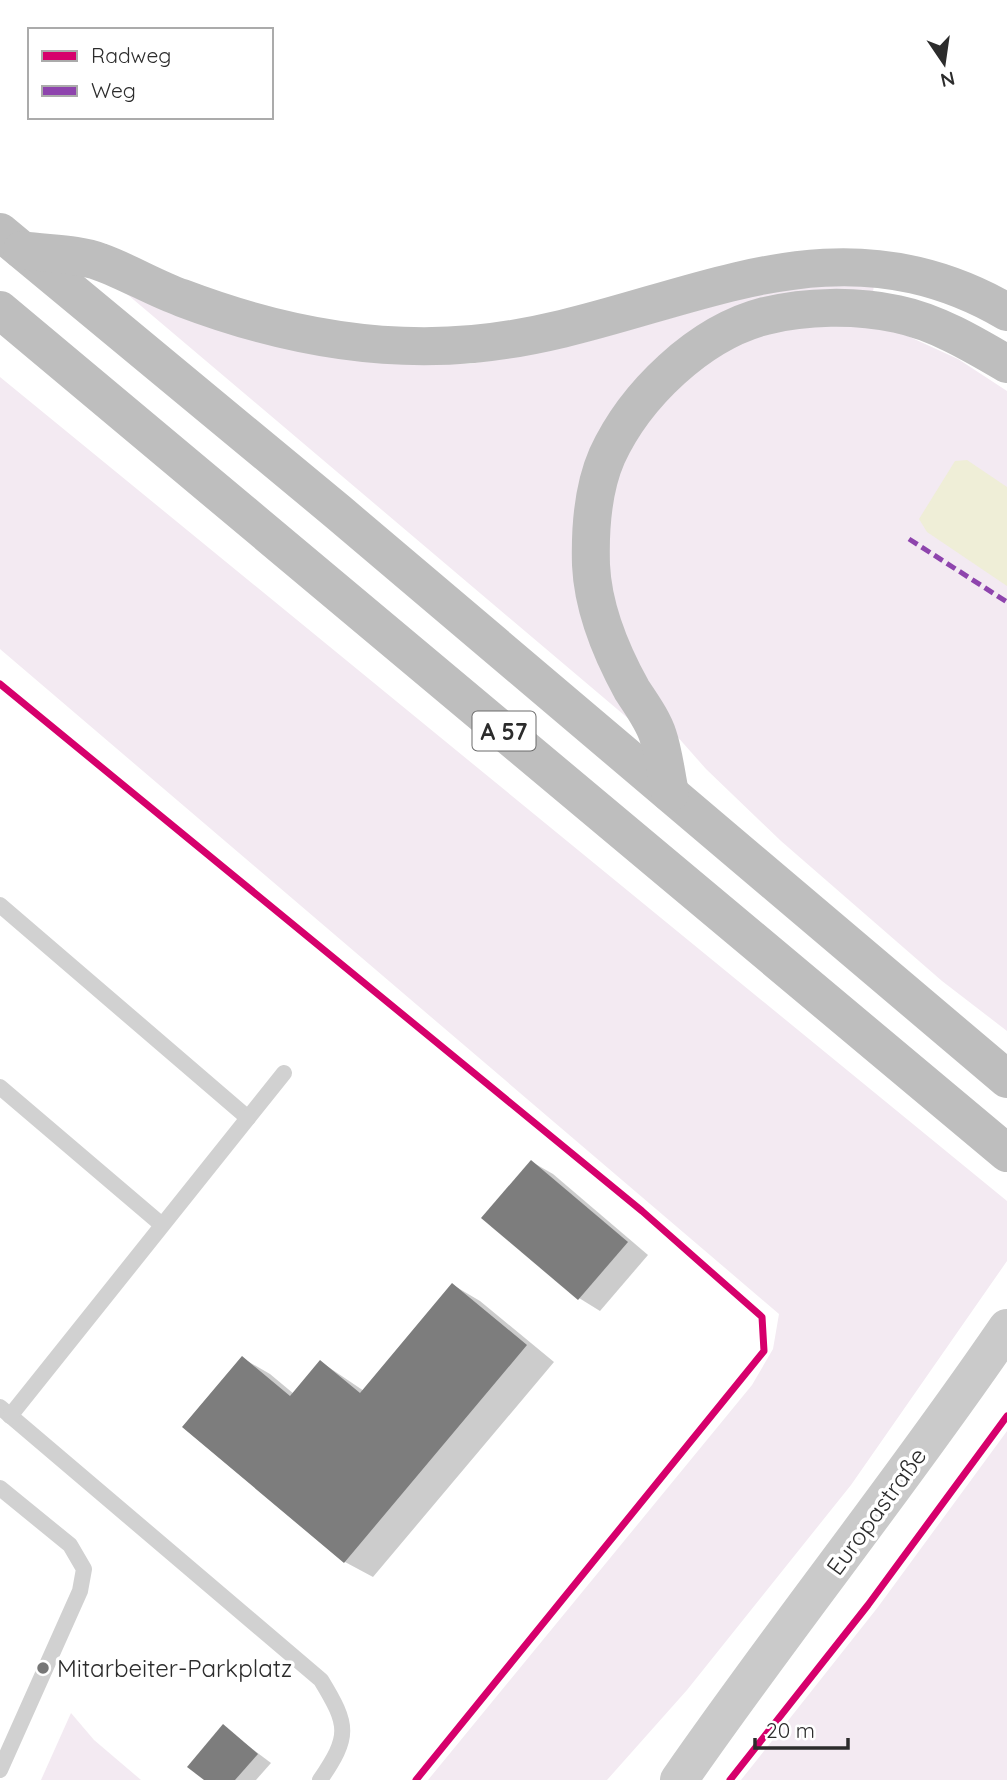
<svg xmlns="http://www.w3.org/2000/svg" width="1007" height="1780" font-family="Quicksand,sans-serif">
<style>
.green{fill:#f3eaf2}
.water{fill:#efeed7}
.shadow{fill:#0003}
.building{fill:#7d7d7d}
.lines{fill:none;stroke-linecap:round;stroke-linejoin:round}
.lane{stroke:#d1d1d1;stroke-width:16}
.secondary{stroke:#cacaca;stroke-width:38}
.highway{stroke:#bebebe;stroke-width:38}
.quiet{stroke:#8e44ad;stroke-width:5;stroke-dasharray:10 5;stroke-linecap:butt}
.cycleway-casing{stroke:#fff;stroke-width:11}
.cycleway{stroke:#d6006c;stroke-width:7}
.poi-dot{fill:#767676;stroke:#fff;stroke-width:2.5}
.labels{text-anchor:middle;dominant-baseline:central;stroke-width:7;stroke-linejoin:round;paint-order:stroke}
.shield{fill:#fff;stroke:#6b6b6b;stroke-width:2}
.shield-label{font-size:23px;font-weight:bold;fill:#2c2c2c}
.street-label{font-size:24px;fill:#2c2c2c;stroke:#fff}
.poi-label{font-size:24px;fill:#2c2c2c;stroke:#fff;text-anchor:start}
</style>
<rect width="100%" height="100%" fill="#fff"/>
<g class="green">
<path d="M874 284 873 293 713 320 580 511 630 720 121 289 323 356 470 364 586 342 781 287Z"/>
<path d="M827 320 888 327 958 359 1007 391V1031L942 981 781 841 706 769 668 726 632 664 603 567 608 510 622 466 651 411 726 347 774 329Z"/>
<path d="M0 377 1007 1201V1261L851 1485 687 1690 607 1780H428L752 1385 773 1349 779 1314 0 649Z"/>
<path d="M1007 1431V1780H741L878 1607Z"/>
<path d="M71 1713 94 1740 141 1780H41Z"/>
</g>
<path class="water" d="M967 460 1007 487V586L927 532 919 519 955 461Z"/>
<g class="shadow">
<path d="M532 1162 553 1174 648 1255 600 1311 579 1298Z"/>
<path d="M453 1285 480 1301 554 1362 373 1577 345 1562 242 1358 270 1374 294 1394 321 1362 364 1391Z"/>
<path d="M223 1727 271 1763 256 1780H206Z"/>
</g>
<g class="building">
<path d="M531 1160 628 1242 578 1300 481 1218Z"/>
<path d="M452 1283 527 1345 344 1563 182 1427 242 1356 290 1396 320 1360 360 1393Z"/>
<path d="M223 1724 258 1754 235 1780H204L187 1767Z"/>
</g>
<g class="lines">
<g class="lane">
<path d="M0 905 248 1118"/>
<path d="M0 1087 162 1225"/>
<path d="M0 1407 321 1680C349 1726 350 1736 320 1780"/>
<path d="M10 1416 284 1073"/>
<path d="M0 1488 70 1545 84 1569 80 1591 0 1770"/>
</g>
<path class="secondary" d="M679 1780C785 1627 902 1482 1007 1328"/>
<g class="highway">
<path d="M0 232 338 512 1007 1079"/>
<path d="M22 250C46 254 77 253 100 262 128 272 154 288 182 298 274 333 375 353 473 344 662 327 818 202 1007 312"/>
<path d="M0 310 1007 1153"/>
<path d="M670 793C666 774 664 754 658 736 653 720 641 704 632 690 611 652 593 609 591 565 590 531 593 488 607 456 635 395 699 333 765 316 806 306 855 305 897 314 936 322 973 344 1007 364"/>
</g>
<path class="quiet" d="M909 539 1007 602"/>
<defs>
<g id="cycleway">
<path d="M0 684 642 1211 762 1317 764 1351 416 1780"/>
<path d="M730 1780 868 1605 1007 1416"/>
</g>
</defs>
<use href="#cycleway" class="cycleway-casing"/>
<use href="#cycleway" class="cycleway"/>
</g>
<circle class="poi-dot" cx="43" cy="1668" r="7"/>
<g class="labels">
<rect class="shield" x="472.5" y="711.5" width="63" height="39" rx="5"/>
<g class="shield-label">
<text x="504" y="731">A 57</text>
</g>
<g class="street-label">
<text transform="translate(876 1511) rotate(-54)">Europastraße</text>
</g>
<g class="poi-label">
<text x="57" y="1668">Mitarbeiter-Parkplatz</text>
</g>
</g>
<rect x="28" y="28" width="245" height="91" fill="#ffffff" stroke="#ababab" stroke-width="2"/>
<rect x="42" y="51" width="35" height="10" fill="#d6006c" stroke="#ababab" stroke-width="2"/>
<text x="91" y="63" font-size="21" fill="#2c2c2c">Radweg</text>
<rect x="42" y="86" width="35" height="10" fill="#8e44ad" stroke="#ababab" stroke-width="2"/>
<text x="91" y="98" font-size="21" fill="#2c2c2c">Weg</text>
<g transform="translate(944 63) rotate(167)" stroke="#ffffff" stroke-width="5" paint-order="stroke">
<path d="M0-5L12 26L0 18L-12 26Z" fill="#2c2c2c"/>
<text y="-10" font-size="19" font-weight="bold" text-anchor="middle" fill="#2c2c2c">N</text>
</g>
<path d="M755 1738v10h93v-10" fill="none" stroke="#2c2c2c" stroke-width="3.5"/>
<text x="766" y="1738" font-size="21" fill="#2c2c2c" stroke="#ffffff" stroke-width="5" paint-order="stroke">20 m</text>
</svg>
